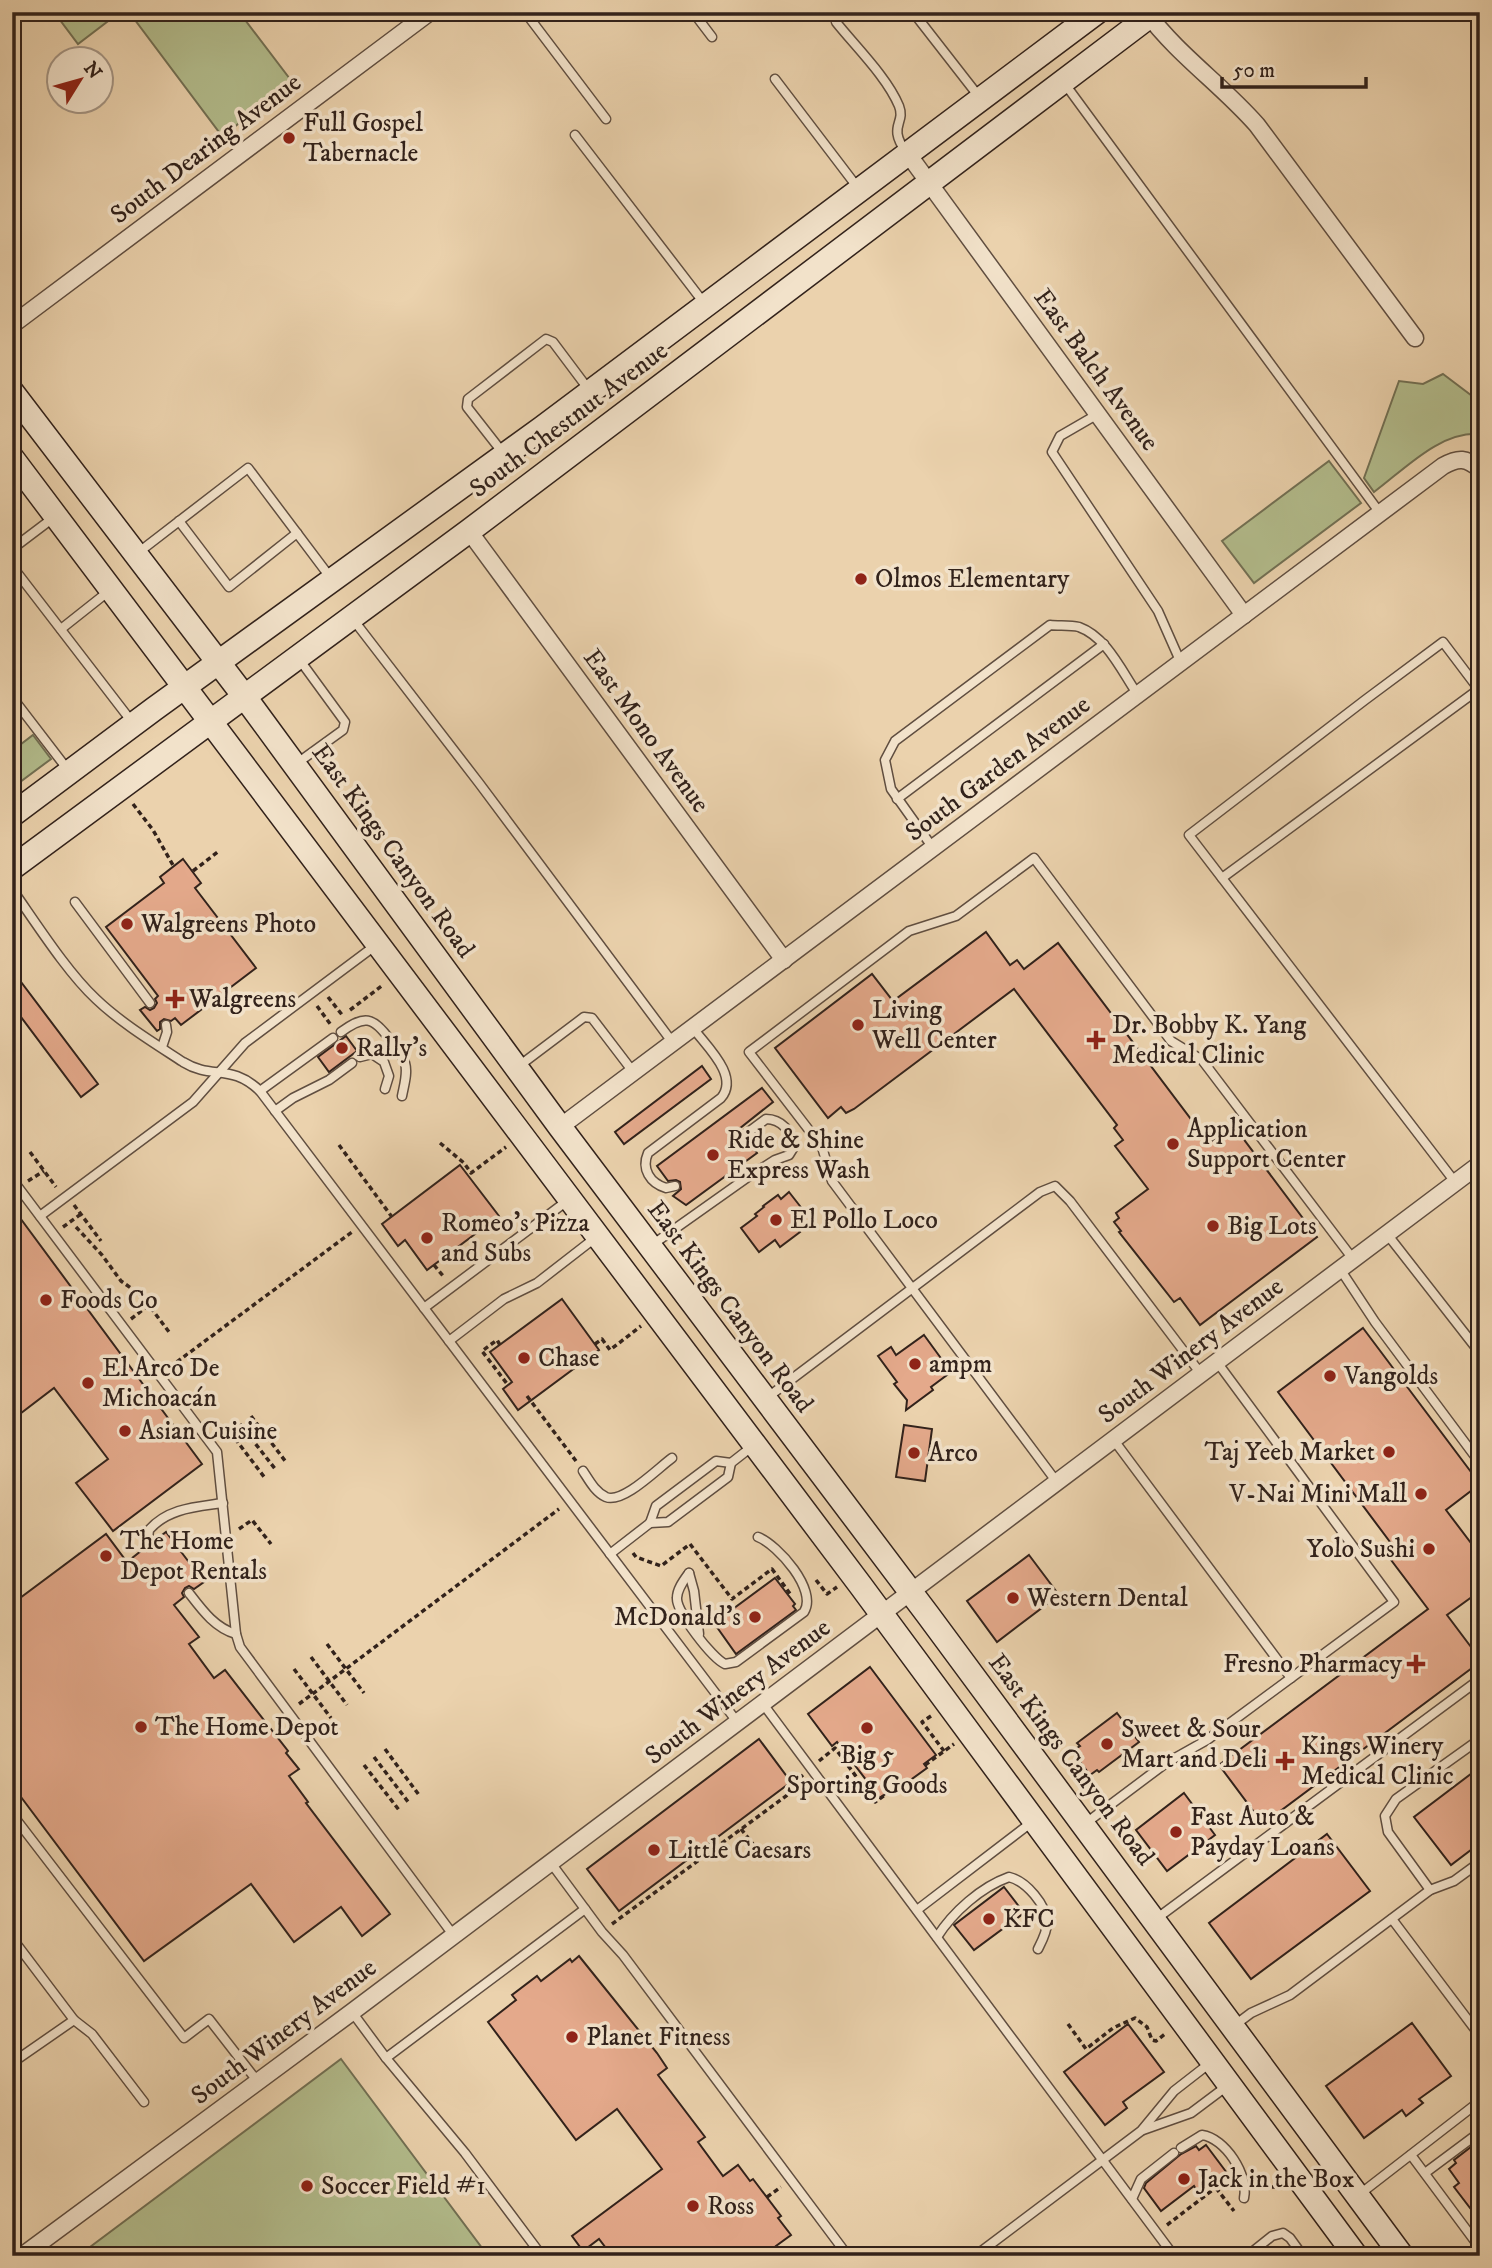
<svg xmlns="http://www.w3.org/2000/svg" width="1492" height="2268" font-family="'IM FELL DW Pica',serif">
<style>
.green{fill:#b3bd8d;stroke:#727054;stroke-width:2}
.building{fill:#e4a98b;stroke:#32221b;stroke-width:2}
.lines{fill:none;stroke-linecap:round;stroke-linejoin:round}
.service-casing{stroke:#604e40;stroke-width:11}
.minor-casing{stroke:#604e40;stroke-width:19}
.secondary-casing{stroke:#32221b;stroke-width:26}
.path{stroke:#32221b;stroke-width:3.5;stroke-dasharray:5 3.5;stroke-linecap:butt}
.service{stroke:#f2e2ca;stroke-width:8}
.minor{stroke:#f2e2ca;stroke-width:16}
.secondary{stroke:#f2e2ca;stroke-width:23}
.poi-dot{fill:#8f2418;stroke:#f2e2ca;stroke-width:2.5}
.labels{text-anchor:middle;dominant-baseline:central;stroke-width:7;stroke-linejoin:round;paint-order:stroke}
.poi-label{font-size:26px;fill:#32221b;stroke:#f2e2ca;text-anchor:start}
.street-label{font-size:26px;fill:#32221b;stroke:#f2e2ca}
</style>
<rect width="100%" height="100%" fill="#ebd2ad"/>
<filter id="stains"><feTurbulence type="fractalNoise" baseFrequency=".00286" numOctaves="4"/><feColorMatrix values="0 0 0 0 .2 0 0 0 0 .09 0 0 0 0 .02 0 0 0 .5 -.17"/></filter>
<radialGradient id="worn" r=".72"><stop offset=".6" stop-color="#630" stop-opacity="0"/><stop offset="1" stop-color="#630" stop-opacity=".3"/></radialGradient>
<g class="green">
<path d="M54 12H120L78 44Z"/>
<path d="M129 12H239L293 83 222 136Z"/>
<path d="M1443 374 1480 402V434C1440 431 1405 469 1374 492L1364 478 1399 381 1423 384Z"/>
<path d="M1329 461 1361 503 1254 583 1222 541Z"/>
<path d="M33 735 51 759 12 788V751Z"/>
<path d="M341 2059 488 2256H78Z"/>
</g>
<g class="building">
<path d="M183 859 201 883 195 888 256 968 181 1025 175 1018 171 1021 164 1019 160 1022V1029L157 1031 140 1010 145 1007 150 1010 154 1008 157 1003 155 999 158 996 106 927 164 883 160 877Z"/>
<path d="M986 932 1010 965 1017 960 1024 969 1058 943 1209 1143 1233 1125 1317 1237 1200 1325 1180 1298 1174 1302 1119 1232 1121 1231 1114 1222 1119 1218 1116 1213 1148 1189 1115 1146 1123 1140 1114 1128 1117 1125 1014 989 854 1109 846 1113 841 1107 828 1118 775 1048 872 974 893 1001Z"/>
<path d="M12 970 98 1084 81 1097 12 1005Z"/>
<path d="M346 1036 357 1051 329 1072 318 1057Z"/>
<path d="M702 1066 711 1079 624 1144 615 1132Z"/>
<path d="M762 1088 773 1102 739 1129 732 1139 734 1143 739 1146 748 1140 757 1153 686 1205 673 1196 681 1189 680 1182 676 1180 668 1181 657 1166Z"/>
<path d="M460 1165 499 1216 427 1270 405 1240 398 1246 382 1224Z"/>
<path d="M789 1192 807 1215 795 1225 800 1232 780 1247 775 1240 759 1252 741 1228 757 1216 755 1214 764 1207 763 1206 778 1195 781 1199Z"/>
<path d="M12 1207 202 1464 113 1531 76 1483 108 1459 54 1388 12 1420Z"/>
<path d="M562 1299 599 1350 518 1410 503 1389 512 1382 490 1352Z"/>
<path d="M1363 1328 1480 1484 1446 1510 1480 1555V1591L1447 1615 1480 1659V1662L1263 1824 1219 1765 1428 1609 1385 1552 1393 1546 1278 1392Z"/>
<path d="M924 1335 951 1372 931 1387 933 1390 906 1410 907 1400 894 1384 897 1382 878 1356 891 1347 896 1355Z"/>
<path d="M904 1425 932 1429 925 1481 896 1477Z"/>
<path d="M166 1532 204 1582 194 1589 189 1586 185 1588 182 1593 184 1597 174 1605 199 1637 189 1644 214 1678 225 1670 288 1751 286 1753 299 1769 289 1776 308 1802 306 1803 390 1914 362 1936 341 1907 294 1942 251 1884 144 1961 12 1785V1604L106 1534 127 1562 146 1547 152 1550 156 1549 158 1544 157 1539Z"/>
<path d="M1029 1555 1059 1595 997 1642 967 1601Z"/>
<path d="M775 1578 795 1604 793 1606 796 1610 736 1654 714 1623Z"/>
<path d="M870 1667 936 1755 924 1764 927 1768 894 1792 892 1789 880 1798 837 1742 832 1746 808 1714Z"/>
<path d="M1117 1713 1139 1742 1099 1772 1097 1770 1090 1775 1072 1751 1080 1746 1077 1743Z"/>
<path d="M759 1739 791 1782 619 1911 587 1869Z"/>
<path d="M1480 1767V1843L1451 1865 1414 1817Z"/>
<path d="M1184 1793 1215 1835 1167 1871 1136 1830Z"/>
<path d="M1327 1834 1370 1891 1251 1979 1209 1923Z"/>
<path d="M1004 1887 1024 1913 974 1950 954 1925Z"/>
<path d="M579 1956 657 2053 667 2068 658 2075 705 2137 698 2142 723 2176 738 2165 750 2181 753 2179 781 2216 778 2218 791 2235 776 2246 783 2256H612L599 2239 583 2251 572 2236 662 2169 617 2109 576 2140 488 2022 516 2000 512 1995 537 1976 541 1981 570 1959 572 1962Z"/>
<path d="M1412 2023 1451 2076 1419 2099 1423 2103 1406 2116 1402 2110 1364 2138 1326 2086Z"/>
<path d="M1128 2024 1164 2072 1123 2102 1127 2108 1105 2125 1064 2072Z"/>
<path d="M1480 2140V2221L1454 2187 1459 2183 1449 2169 1456 2163 1454 2160Z"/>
<path d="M1206 2145 1227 2173 1199 2194 1194 2186 1161 2211 1144 2188 1146 2183 1181 2154 1196 2146 1199 2150Z"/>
</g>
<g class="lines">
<defs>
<g id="service">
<path d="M525 12 606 119"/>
<path d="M693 12 712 37"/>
<path d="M913 12 980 98"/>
<path d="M836 22C855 46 887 77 899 106 906 124 887 125 906 152"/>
<path d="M775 79 858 188"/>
<path d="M1065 84 1380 513"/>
<path d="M575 135 704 303"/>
<path d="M1098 414 1060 436 1052 452 1158 611 1181 663"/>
<path d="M503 453 467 407 468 399 546 339 553 342 589 390"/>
<path d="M179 521 229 587 297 533"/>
<path d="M12 549 53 518"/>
<path d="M139 552 248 468 330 577"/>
<path d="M12 566 132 722"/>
<path d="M352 618 479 783 673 1043"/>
<path d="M61 629 109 591"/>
<path d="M12 697 68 770"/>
<path d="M296 764 343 730 345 722 299 659"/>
<path d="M897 799 1104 644"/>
<path d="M933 848 891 789 885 760 895 741 1050 625C1059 626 1070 625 1079 627 1107 637 1122 672 1138 695"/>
<path d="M1222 878 1479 689"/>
<path d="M12 889C36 923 67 972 96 999 121 1023 154 1043 183 1062 212 1080 231 1063 260 1091L738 1723"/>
<path d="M75 902 150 1003"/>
<path d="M341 1032C364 1015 373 1016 390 1040 396 1047 402 1054 405 1063 408 1073 404 1085 402 1096"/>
<path d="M162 1047 167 1032 166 1025"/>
<path d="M360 1057 372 1054 384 1062 389 1076 385 1089"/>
<path d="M519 1066 584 1017 592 1018 634 1073"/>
<path d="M260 1091 333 1038"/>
<path d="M275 1111 293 1098 329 1080 352 1063"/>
<path d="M739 1139 766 1119C781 1119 793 1132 794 1147L789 1155 775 1160 759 1170"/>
<path d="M12 1179 217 1452 236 1634 240 1647 454 1936"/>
<path d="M1455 1182 1189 835 1365 700 1443 642 1480 691"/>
<path d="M675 1186 666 1188C650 1183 641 1169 648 1153L721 1098C740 1076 706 1046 693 1028"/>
<path d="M40 1216 193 1102 245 1043 376 945"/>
<path d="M1387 1234 1480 1353"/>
<path d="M652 1245 748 1177"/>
<path d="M1340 1269 1375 1322 1480 1463"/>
<path d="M424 1308 567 1201"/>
<path d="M449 1341 504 1299 537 1283 595 1238"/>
<path d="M768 1397 1040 1192 1055 1186 1070 1201 1201 1374"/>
<path d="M1113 1439 1291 1678"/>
<path d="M583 1471C589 1480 595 1492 606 1497 623 1504 658 1468 672 1458"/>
<path d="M1056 1481 832 1181 822 1147 749 1052 909 931 956 916 1034 858 1171 1041 1202 1060 1353 1259"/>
<path d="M650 1523 668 1522 728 1477 731 1463 754 1445"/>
<path d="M152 1544 148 1538 149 1530C168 1508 196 1507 223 1503"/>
<path d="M610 1554 650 1523 656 1506 716 1461 731 1463"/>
<path d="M689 1573C684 1580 677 1589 677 1598 676 1612 712 1658 725 1664L736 1662 804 1612C818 1590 778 1545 758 1537"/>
<path d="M689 1573 694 1591 699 1634"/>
<path d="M189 1593C202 1610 215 1628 236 1634"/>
<path d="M763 1704 1174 2256"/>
<path d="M12 1814 184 2038 209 2019 258 2082"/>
<path d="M1086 1823 1166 1763 1207 1740 1394 1602 1217 1362"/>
<path d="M551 1863 602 1932 623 1955 848 2256"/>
<path d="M1430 1890 1388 1832 1385 1816 1396 1799 1480 1739"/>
<path d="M917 1910 1032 1822"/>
<path d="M1156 1919 1480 1679"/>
<path d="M1392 1919 1480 2036"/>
<path d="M937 1937C953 1912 981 1887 1009 1877 1026 1881 1047 1905 1047 1923 1047 1932 1042 1941 1038 1949"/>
<path d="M12 1938 74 2020 12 2063"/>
<path d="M352 2012 386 2058 465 2153 542 2256"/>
<path d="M74 2020 92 2034 144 2102"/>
<path d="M1235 2025 1251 2013 1290 1995 1430 1890 1454 1881 1480 1862"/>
<path d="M386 2058 585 1909"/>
<path d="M1143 2130 1191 2113 1227 2086"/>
<path d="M1181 2148 1202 2135C1225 2138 1249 2175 1244 2198"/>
<path d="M1411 2155 1480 2248"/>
<path d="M1425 2173 1480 2132"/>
<path d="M1360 2194 1480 2101"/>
<path d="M1132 2199 1141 2179 1174 2153"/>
<path d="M975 2256 1141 2131 1174 2091 1210 2063"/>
<path d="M1247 2256 1272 2236 1283 2233 1290 2238 1303 2256"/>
</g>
<g id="minor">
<path d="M1146 12C1178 55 1222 85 1257 125L1415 338"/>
<path d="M908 154 1244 615"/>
<path d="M12 325 430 12"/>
<path d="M469 531 784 960"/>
<path d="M560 1127 1443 466C1459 457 1466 458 1480 469"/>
<path d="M22 2256 352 2012 1480 1164"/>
</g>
<g id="secondary">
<path d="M12 392 244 696 560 1127 928 1615 1402 2256"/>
<path d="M12 458 861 1586 1356 2256"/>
<path d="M12 815 154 709 542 428 1097 12"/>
<path d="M12 868 469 531 1155 12"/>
</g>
</defs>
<use href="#service" class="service-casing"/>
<use href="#minor" class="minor-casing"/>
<use href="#secondary" class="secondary-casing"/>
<g class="path">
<path d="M133 804 153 830 174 867"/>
<path d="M193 871 219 851"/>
<path d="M328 997 343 1016"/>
<path d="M317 1006 331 1025"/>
<path d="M350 1010 383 985"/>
<path d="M440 1143 464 1163 471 1173 506 1147"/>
<path d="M339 1145 392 1217"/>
<path d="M30 1152 56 1187"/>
<path d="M28 1181 44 1171"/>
<path d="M74 1205 101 1241"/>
<path d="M63 1227 81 1214"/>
<path d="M76 1227 102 1255 121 1281 142 1296 169 1332"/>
<path d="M434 1265 444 1277"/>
<path d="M131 1319 149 1305"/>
<path d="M595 1344 602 1339 610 1350 641 1326"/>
<path d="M500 1345 497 1340 482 1351 508 1385"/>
<path d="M170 1367 352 1232"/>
<path d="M527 1396 576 1461"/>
<path d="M251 1416 286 1462"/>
<path d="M240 1424 276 1470"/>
<path d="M230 1432 265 1478"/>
<path d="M239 1529 252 1520 271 1544"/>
<path d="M633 1553 636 1557 661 1566 690 1544 732 1599 772 1569 791 1595"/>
<path d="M816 1580 827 1594 837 1587"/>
<path d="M327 1644 364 1693"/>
<path d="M311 1657 347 1705"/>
<path d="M294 1669 331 1718"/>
<path d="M299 1704 559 1509"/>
<path d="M931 1716 922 1722 944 1751"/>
<path d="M385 1749 419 1795"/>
<path d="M374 1757 409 1803"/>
<path d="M819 1761 835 1748 875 1802 892 1790"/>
<path d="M364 1765 399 1810"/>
<path d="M925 1765 954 1744"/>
<path d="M741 1829 760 1853"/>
<path d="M612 1924 801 1785 797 1780 803 1775"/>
<path d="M1068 2024 1086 2049 1113 2028 1135 2018 1147 2027 1152 2040 1156 2041 1165 2034"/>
<path d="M1255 2187H1279"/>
<path d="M1216 2188 1234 2211"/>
<path d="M767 2197 781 2187"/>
<path d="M1167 2225 1227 2179 1230 2182"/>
</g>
<use href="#service" class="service"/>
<use href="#minor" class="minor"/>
<use href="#secondary" class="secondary"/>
</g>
<g class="poi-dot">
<circle cx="289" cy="138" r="7"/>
<circle cx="861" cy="579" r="7"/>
<circle cx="127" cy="924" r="7"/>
<path d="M171.5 988.5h7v7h7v7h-7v7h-7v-7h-7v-7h7z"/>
<circle cx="858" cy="1025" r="7"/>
<path d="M1092.5 1029.5h7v7h7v7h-7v7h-7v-7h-7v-7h7z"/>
<circle cx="342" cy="1048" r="7"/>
<circle cx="1173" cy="1144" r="7"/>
<circle cx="713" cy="1155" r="7"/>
<circle cx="776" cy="1220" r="7"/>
<circle cx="1213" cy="1226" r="7"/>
<circle cx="427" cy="1238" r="7"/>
<circle cx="46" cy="1300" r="7"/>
<circle cx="524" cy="1358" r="7"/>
<circle cx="915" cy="1364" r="7"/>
<circle cx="1330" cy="1376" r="7"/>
<circle cx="88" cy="1383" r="7"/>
<circle cx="125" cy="1431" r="7"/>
<circle cx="1389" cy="1452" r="7"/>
<circle cx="914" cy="1453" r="7"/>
<circle cx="1421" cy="1494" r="7"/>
<circle cx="1429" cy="1549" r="7"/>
<circle cx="106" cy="1556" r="7"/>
<circle cx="1013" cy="1598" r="7"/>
<circle cx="755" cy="1617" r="7"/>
<path d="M1412.5 1653.5h7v7h7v7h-7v7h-7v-7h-7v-7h7z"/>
<circle cx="141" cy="1727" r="7"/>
<circle cx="867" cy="1728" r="7"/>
<circle cx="1107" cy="1744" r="7"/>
<path d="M1281.5 1750.5h7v7h7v7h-7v7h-7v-7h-7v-7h7z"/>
<circle cx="1176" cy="1832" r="7"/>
<circle cx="654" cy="1850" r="7"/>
<circle cx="989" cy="1919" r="7"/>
<circle cx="572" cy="2037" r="7"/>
<circle cx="1184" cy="2179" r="7"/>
<circle cx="307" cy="2186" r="7"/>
<circle cx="693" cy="2206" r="7"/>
</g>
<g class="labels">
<g class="poi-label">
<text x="303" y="123">Full Gospel<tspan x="303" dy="30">Tabernacle</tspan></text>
<text x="875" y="579">Olmos Elementary</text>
<text x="141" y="924">Walgreens Photo</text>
<text x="189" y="999">Walgreens</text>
<text x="872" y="1010">Living<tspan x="872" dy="30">Well Center</tspan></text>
<text x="1112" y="1025">Dr. Bobby K. Yang<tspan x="1112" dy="30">Medical Clinic</tspan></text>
<text x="356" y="1048">Rally's</text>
<text x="1187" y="1129">Application<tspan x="1187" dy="30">Support Center</tspan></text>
<text x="727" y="1140">Ride &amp; Shine<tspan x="727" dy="30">Express Wash</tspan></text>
<text x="790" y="1220">El Pollo Loco</text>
<text x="441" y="1223">Romeo's Pizza<tspan x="441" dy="30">and Subs</tspan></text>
<text x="1227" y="1226">Big Lots</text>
<text x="60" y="1300">Foods Co</text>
<text x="538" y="1358">Chase</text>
<text x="929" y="1364">ampm</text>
<text x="102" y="1368">El Arco De<tspan x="102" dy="30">Michoacán</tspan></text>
<text x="1344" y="1376">Vangolds</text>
<text x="139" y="1431">Asian Cuisine</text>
<text x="1375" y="1452" text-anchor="end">Taj Yeeb Market</text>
<text x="928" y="1453">Arco</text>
<text x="1407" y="1494" text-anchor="end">V-Nai Mini Mall</text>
<text x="120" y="1541">The Home<tspan x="120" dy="30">Depot Rentals</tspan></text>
<text x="1415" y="1549" text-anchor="end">Yolo Sushi</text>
<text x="1027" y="1598">Western Dental</text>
<text x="741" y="1617" text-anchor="end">McDonald's</text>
<text x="1402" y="1664" text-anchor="end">Fresno Pharmacy</text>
<text x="155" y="1727">The Home Depot</text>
<text x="1121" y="1729">Sweet &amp; Sour<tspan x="1121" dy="30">Mart and Deli</tspan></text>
<text x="1301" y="1746">Kings Winery<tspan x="1301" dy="30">Medical Clinic</tspan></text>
<text x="867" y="1755" text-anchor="middle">Big 5<tspan x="867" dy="30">Sporting Goods</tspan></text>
<text x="1190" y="1817">Fast Auto &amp;<tspan x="1190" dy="30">Payday Loans</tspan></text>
<text x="668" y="1850">Little Caesars</text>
<text x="1003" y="1919">KFC</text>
<text x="586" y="2037">Planet Fitness</text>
<text x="1198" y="2179">Jack in the Box</text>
<text x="321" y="2186">Soccer Field #1</text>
<text x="707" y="2206">Ross</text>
</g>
<g class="street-label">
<text transform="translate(206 149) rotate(-37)">South Dearing Avenue</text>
<text transform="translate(1096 370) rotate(54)">East Balch Avenue</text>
<text transform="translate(569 420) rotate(-37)">South Chestnut Avenue</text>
<text transform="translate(646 731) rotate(54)">East Mono Avenue</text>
<text transform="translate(998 769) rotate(-37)">South Garden Avenue</text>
<text transform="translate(393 851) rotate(54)">East Kings Canyon Road</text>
<text transform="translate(730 1307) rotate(53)">East Kings Canyon Road</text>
<text transform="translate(1191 1351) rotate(-37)">South Winery Avenue</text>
<text transform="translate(738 1692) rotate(-37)">South Winery Avenue</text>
<text transform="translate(1071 1760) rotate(53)">East Kings Canyon Road</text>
<text transform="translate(284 2032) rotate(-37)">South Winery Avenue</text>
</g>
</g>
<rect width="1492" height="2268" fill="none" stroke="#ebd2ad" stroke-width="42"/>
<rect x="14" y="14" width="1464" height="2240" fill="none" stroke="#32221b" stroke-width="3.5"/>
<rect x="21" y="21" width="1450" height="2226" fill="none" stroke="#32221b" stroke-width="2"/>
<g transform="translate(80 80) rotate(53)"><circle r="33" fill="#f2e2ca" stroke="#a59584" stroke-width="2"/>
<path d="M0-5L12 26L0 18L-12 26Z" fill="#8f2418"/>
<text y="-10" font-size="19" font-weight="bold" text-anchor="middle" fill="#32221b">N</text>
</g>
<path d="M1222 77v10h144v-10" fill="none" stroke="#32221b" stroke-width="3.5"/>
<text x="1233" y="77" font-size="21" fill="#32221b" stroke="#f2e2ca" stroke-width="5" paint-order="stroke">50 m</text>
<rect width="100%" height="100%" filter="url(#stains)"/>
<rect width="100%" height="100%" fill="url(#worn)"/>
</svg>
